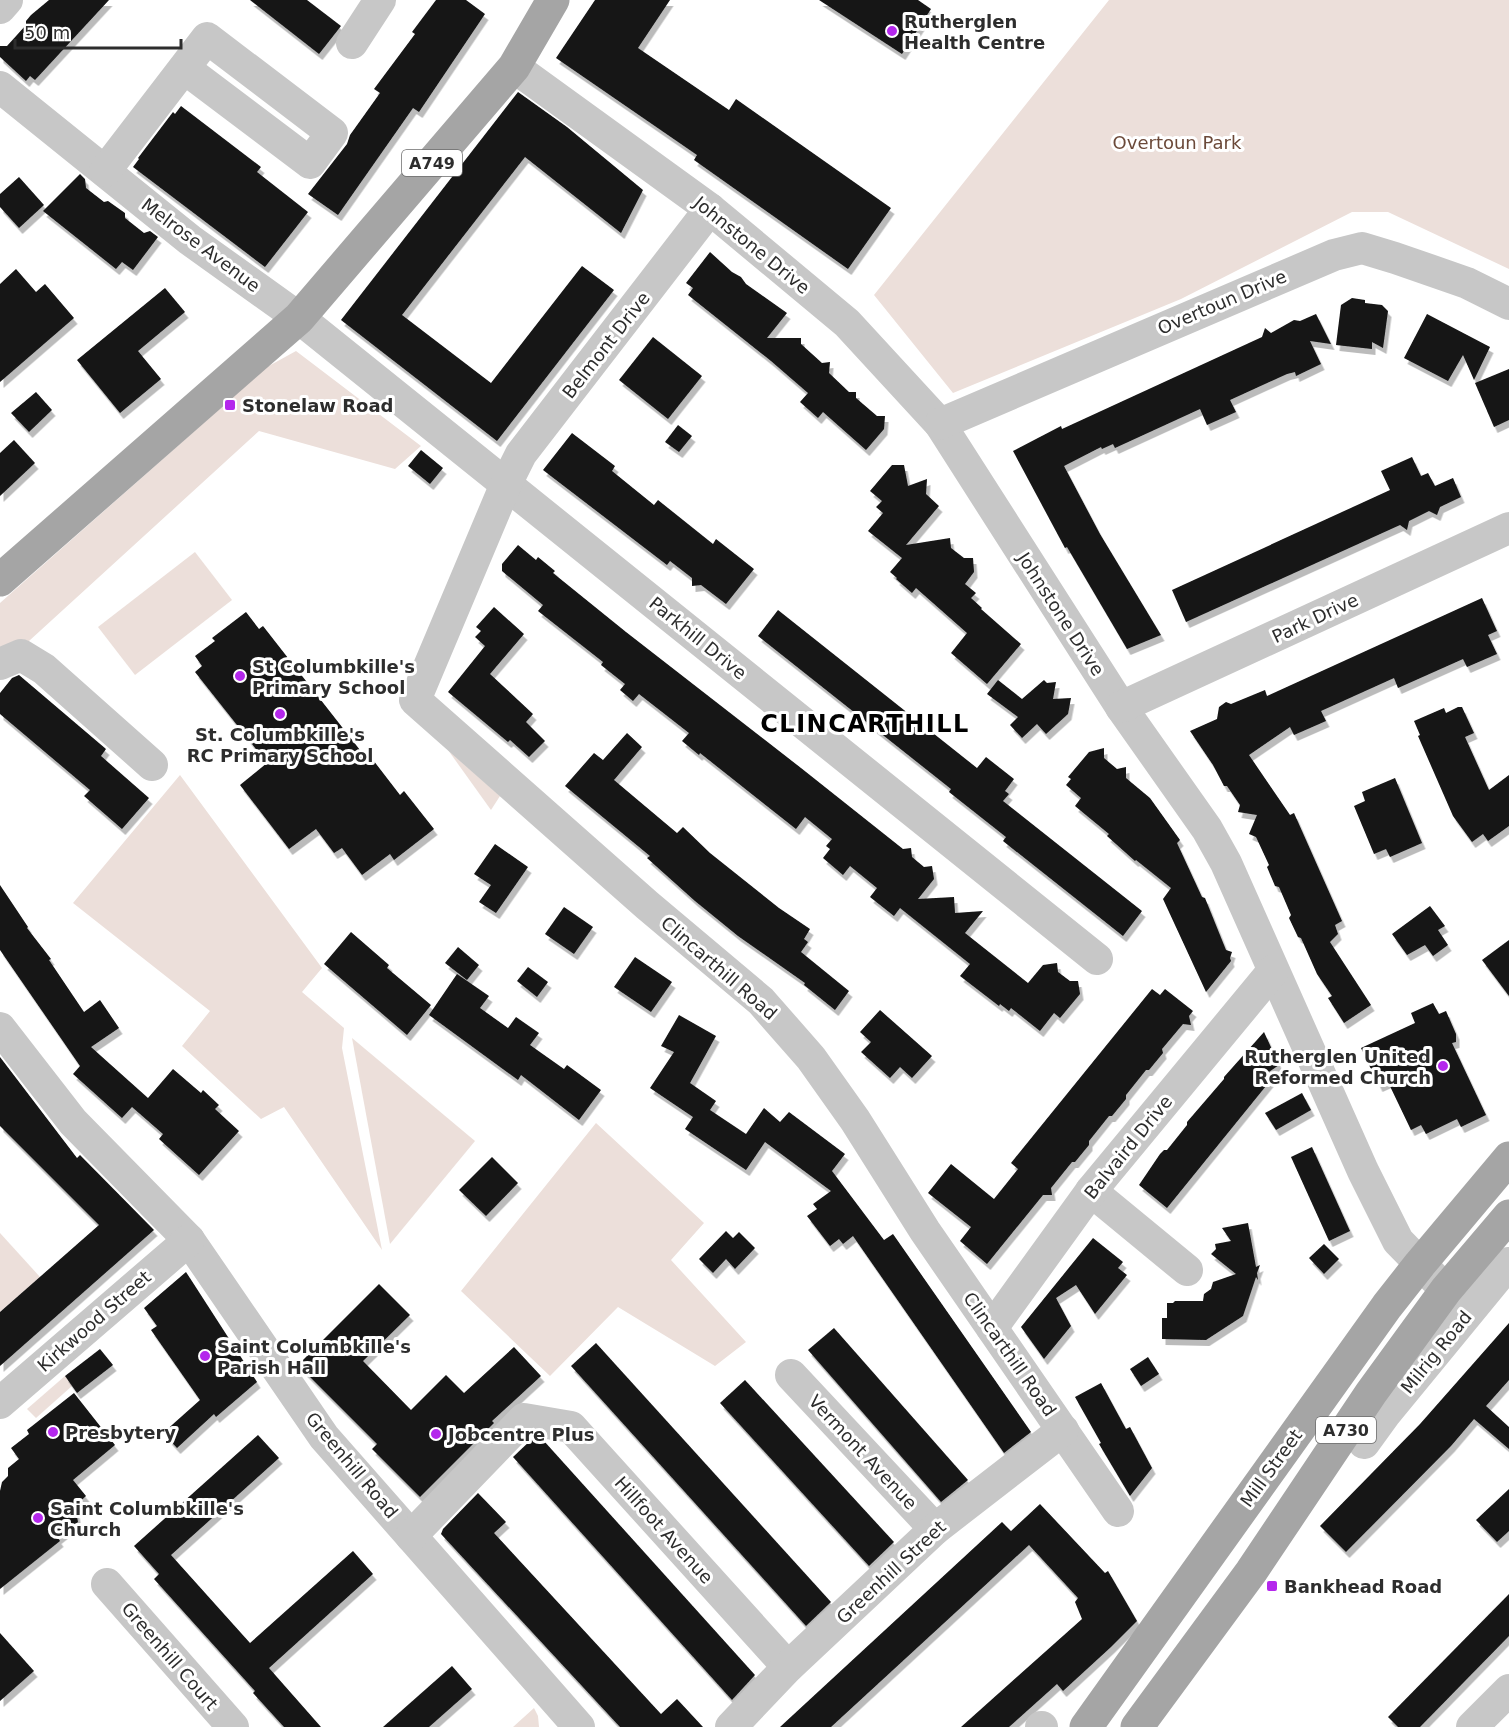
<svg xmlns="http://www.w3.org/2000/svg" width="1509" height="1727" font-family="'DejaVu Sans',sans-serif">
<style>
.green{fill:#ecdfda}
.building{fill:#141414;filter:url(#shadow)}
.lines{fill:none;stroke-linecap:round;stroke-linejoin:round}
.minor{stroke:#c7c7c7;stroke-width:32}
.major{stroke:#a5a5a5;stroke-width:33}
.poi-dot{fill:#b427ec;stroke:#fff;stroke-width:2}
.labels{text-anchor:middle;dominant-baseline:central;stroke-width:6;stroke-linejoin:round;paint-order:stroke}
.shield{fill:#fff;stroke:#6c6c6c;stroke-width:1.5}
.shield-label{font-size:16px;font-weight:bold;fill:#2d2d2d}
.poi-label{font-size:18px;font-weight:bold;fill:#2d2d2d;stroke:#fff;text-anchor:start}
.park-label{font-size:18px;fill:#6b4939;stroke:#fff}
.street-label{font-size:18px;fill:#2d2d2d;stroke:#fff}
.district-label{font-size:24px;font-weight:bold;letter-spacing:1.5px;fill:#000;stroke:#fff}
</style>
<defs>
<filter id="shadow"><feDropShadow dx="3.5" dy="6" stdDeviation="0" flood-color="#0004"/></filter>
</defs>
<rect width="100%" height="100%" fill="#fff"/>
<g class="green">
<path d="M1109 0H1509V269L1388 212H1352L1181 299 953 393 874 295Z"/>
<path d="M296 351 421 446 395 469 259 431 29 641 0 647V603L267 367Z"/>
<path d="M195 552 232 600 135 675 98 627Z"/>
<path d="M448 750 500 796 491 810Z"/>
<path d="M180 775 322 968 302 992 344 1028 342 1048 382 1250 284 1107 261 1119 182 1046 210 1011 73 903Z"/>
<path d="M352 1038 475 1141 390 1244Z"/>
<path d="M596 1123 704 1223 671 1260 746 1342 715 1366 618 1307 550 1376 461 1291Z"/>
<path d="M0 1233 40 1277 0 1312Z"/>
<path d="M65 1376 72 1386 36 1418 27 1409Z"/>
<path d="M534 1708 538 1716 539 1727H513Z"/>
</g>
<g class="building">
<path d="M49 0H109L35 80 30 76 26 81 0 57V46H7L26 25V21L31 15Z"/>
<path d="M250 0H307L341 26 319 54Z"/>
<path d="M436 0H466L485 14 419 112 413 108 338 215 308 194 347 144 350 135 380 93 374 89 415 34 412 32Z"/>
<path d="M595 0H670L638 48 729 110 736 99 891 208 848 269 694 160 697 155 556 58Z"/>
<path d="M819 0H918L931 9 902 54Z"/>
<path d="M518 92 567 127 643 190 621 233 525 157 402 315 491 383 582 266 614 290 497 441 341 320Z"/>
<path d="M181 106 261 167 257 172 308 212 265 267 133 167 139 159 138 158 173 112 175 114Z"/>
<path d="M80 174 85 179 86 188 104 202 108 201 125 213V218L144 233 150 231 158 237 133 270 122 262 116 269 43 211Z"/>
<path d="M19 177 44 205 19 228 0 207V194Z"/>
<path d="M710 252 732 272 741 277 746 284 787 313 767 338H801V344L822 363 830 362 829 373 849 392H856V398L877 416H885L884 429 866 450 823 412 818 418 800 402 808 393 771 361 688 295 693 288 686 283Z"/>
<path d="M16 269 36 292 45 284 74 318 0 382V284Z"/>
<path d="M165 288 185 312 138 351 161 379 120 413 77 360Z"/>
<path d="M1352 298 1365 300V303L1382 305 1388 311 1383 348 1372 342V349L1336 345 1341 305Z"/>
<path d="M1316 314 1331 344 1310 341 1321 364 1296 376 1295 372 1287 374 1230 400 1236 412 1207 425 1200 409 1115 448 1113 444 1102 449 1101 447 1064 466 1100 534 1161 635 1127 649 1067 547 1065 548 1013 451 1061 426 1062 429 1262 337 1265 328 1271 333 1294 320 1300 321Z"/>
<path d="M1427 314 1490 347 1474 380 1463 355 1448 381 1404 358Z"/>
<path d="M653 337 702 376 668 419 619 380Z"/>
<path d="M1509 369V420L1494 427 1475 383Z"/>
<path d="M36 392 52 410 29 432 11 413Z"/>
<path d="M678 425 692 436 679 452 665 442Z"/>
<path d="M572 433 615 466 612 471 654 505 658 500 713 544 716 539 754 569 726 604 701 585 692 586V578L670 561 667 565 543 470Z"/>
<path d="M14 440 35 463 0 496V453Z"/>
<path d="M421 450 443 468 430 484 408 466Z"/>
<path d="M1412 457 1421 476 1428 473 1435 486 1453 478 1461 497 1440 507 1437 515 1429 511 1409 521 1407 530 1400 525 1186 622 1172 590 1390 490 1381 471Z"/>
<path d="M892 465H904L908 486 927 479 926 494 939 506 906 545 950 538 951 548 964 558H973L974 572 965 584 976 593 971 598 982 608 981 609 1021 644 987 684 951 653 967 633 916 588 912 593 896 579 897 578 890 572 902 558 868 531 883 513 876 507 882 501 870 491Z"/>
<path d="M518 545 536 560 538 557 555 571 553 573 626 632 801 768 903 849 911 848 912 857 924 867 932 866 934 879 918 899 954 897 955 913 983 911 965 933 1028 983 1043 965 1057 963 1058 972 1070 981H1078L1080 994 1060 1018 1054 1013 1040 1031 1011 1008 1009 1011 1000 1004 999 1006 960 976 970 964 900 908 894 916 870 897 877 888 850 866 843 875 823 858 830 849 826 846 832 839 805 817 796 829 700 753 699 755 682 741 689 733 639 694 633 701 620 690 625 684 601 665 603 662 538 611 543 605 502 571V564Z"/>
<path d="M1482 598 1497 631 1488 635 1497 654 1467 667 1463 659 1398 688 1394 678 1321 711 1326 721 1294 735 1290 727 1249 755 1290 815 1294 813 1342 921 1335 925 1338 934 1330 942 1371 1005 1344 1023 1328 998 1332 996 1317 974 1301 938 1298 937 1289 918 1291 915 1279 887 1275 886 1267 867 1269 865 1256 837 1249 834 1257 815 1238 812 1240 805 1227 786H1224L1213 765 1190 731 1217 719 1219 707 1226 702 1231 704 1265 690 1267 696Z"/>
<path d="M494 607 524 634 490 674 533 714 526 722 545 741 529 757 510 740 508 742 448 692 485 646 475 637 481 631 476 627Z"/>
<path d="M778 610 977 768 986 757 1014 779 1005 791 1009 794 1003 801 1142 911 1123 936 1003 841 1006 837 949 792 951 789 758 636Z"/>
<path d="M246 612 259 629 263 626 367 759 370 756 400 795 404 791 434 829 394 860 390 854 362 875 342 848 334 853 316 829 289 849 240 785 267 763 195 672 202 666 195 656 215 641 212 638Z"/>
<path d="M19 675 106 749 101 756 149 798 122 829 84 796 90 790 0 714V693L12 678Z"/>
<path d="M998 680 1022 699 1044 680 1047 683 1056 682 1053 699 1071 698 1068 714 1046 734 1037 724 1022 738 1010 725 1018 717 987 694Z"/>
<path d="M1458 707H1462L1474 733 1465 737 1489 790 1509 775V826L1488 841 1483 834 1472 842 1453 816 1418 736 1420 735 1414 721 1444 708 1446 713Z"/>
<path d="M627 733 642 747 614 780 677 833 683 827 710 853 779 908 810 929 804 939 808 942 801 952 849 991 835 1010 804 985 805 983 738 936 695 901 647 858 650 856 565 786 594 753 603 760Z"/>
<path d="M1104 748V758L1117 769 1126 767V778L1150 798 1180 840 1177 843 1202 897 1205 898 1226 950 1232 952 1230 958 1231 961 1206 992 1163 899 1171 888 1136 860 1135 861 1107 836 1109 834 1075 806 1081 798 1066 785 1071 779 1068 777 1089 752Z"/>
<path d="M1395 778 1422 843 1390 857 1386 849 1374 854 1354 806 1365 801 1362 792Z"/>
<path d="M495 844 528 867 496 913 479 902 491 885 474 874Z"/>
<path d="M0 885 28 927 27 928 51 959 49 960 84 1012 100 1000 119 1028 91 1047 148 1098 173 1069 201 1093 203 1090 219 1105 215 1109 239 1131 199 1175 159 1139 163 1134 132 1107 122 1118 73 1074 80 1066 0 950Z"/>
<path d="M1430 906 1445 926 1438 930 1448 945 1433 956 1425 945 1407 955 1392 934Z"/>
<path d="M564 907 593 927 574 954 545 934Z"/>
<path d="M351 932 389 965 387 968 431 1005 407 1035 324 964Z"/>
<path d="M1509 940V996L1482 960Z"/>
<path d="M458 947 479 965 467 980 445 963Z"/>
<path d="M635 957 672 982 651 1012 614 987Z"/>
<path d="M528 967 548 982 537 997 517 981Z"/>
<path d="M457 974 489 996 480 1008 508 1028 516 1017 539 1033 530 1045 564 1069 567 1065 601 1090 579 1120 521 1075 518 1080 429 1015Z"/>
<path d="M1152 989 1160 995 1165 989 1193 1011 1189 1016 1191 1025 1183 1024 1162 1049 1163 1053 1149 1070H1146L1126 1095V1099L1112 1116H1109L1089 1141V1145L1084 1151 1075 1162H1072L1051 1188 1052 1195H1043L987 1264 960 1241 971 1227 928 1193 951 1164 994 1199 1018 1169 1011 1163Z"/>
<path d="M1433 1003 1439 1014 1446 1011 1456 1034V1042L1452 1043 1486 1115 1461 1127 1457 1119 1426 1134 1421 1125 1411 1130 1388 1082 1379 1086 1361 1048 1415 1023 1411 1013Z"/>
<path d="M880 1010 932 1056 912 1078 900 1067 890 1078 861 1052 871 1042 860 1032Z"/>
<path d="M679 1015 716 1036 690 1083 716 1101 710 1110 746 1134 764 1108 780 1122 789 1112 845 1154 832 1171 884 1240 893 1234 1031 1432 1004 1453 853 1236 843 1244 839 1239 830 1246 807 1216 817 1209 813 1204 831 1191 765 1142 746 1170 685 1129 693 1117 650 1088 674 1052 661 1046Z"/>
<path d="M1264 1032 1279 1065 1266 1074 1270 1081 1167 1208 1139 1185 1160 1154 1164 1150H1167L1187 1125V1122L1224 1079V1077Z"/>
<path d="M0 1057 77 1158 80 1155 154 1230 0 1366V1312L99 1225 0 1126Z"/>
<path d="M1302 1093 1311 1110 1276 1130 1265 1113Z"/>
<path d="M1312 1147 1350 1231 1329 1241 1291 1157Z"/>
<path d="M492 1157 518 1183 486 1216 459 1190Z"/>
<path d="M1248 1223 1256 1267 1260 1265 1257 1273 1258 1280 1256 1277 1243 1316 1206 1340 1162 1339V1318H1167V1303H1173L1175 1301H1203L1204 1294 1211 1289 1213 1282 1236 1274 1211 1254 1216 1249 1215 1244 1231 1241 1222 1228Z"/>
<path d="M726 1231 733 1238 739 1232 755 1248 735 1269 726 1259 713 1273 699 1259Z"/>
<path d="M1093 1238 1123 1262 1118 1268 1127 1275 1095 1314 1076 1285 1056 1298 1071 1326 1044 1359 1021 1327Z"/>
<path d="M1324 1244 1339 1259 1324 1274 1309 1258Z"/>
<path d="M186 1272 257 1382 216 1417 214 1414 177 1448 163 1433 200 1400 151 1330 157 1326 144 1308Z"/>
<path d="M379 1284 410 1315 363 1361 411 1410 446 1375 464 1393 514 1347 541 1376 492 1421 494 1423 420 1497 372 1449 377 1444 298 1365Z"/>
<path d="M1509 1323V1380L1486 1406 1509 1427V1449L1474 1419 1451 1446 1346 1552 1320 1526 1420 1424Z"/>
<path d="M834 1328 968 1480 941 1502 808 1350Z"/>
<path d="M596 1343 831 1602 806 1626 571 1366Z"/>
<path d="M100 1349 113 1365 77 1393 65 1376Z"/>
<path d="M1148 1357 1159 1374 1141 1386 1130 1369Z"/>
<path d="M745 1380 894 1542 869 1566 720 1403Z"/>
<path d="M1101 1383 1126 1429 1130 1427 1152 1468 1130 1496 1099 1444 1101 1443 1075 1397Z"/>
<path d="M74 1393 115 1445 73 1480 86 1496 75 1506 78 1522 58 1538 60 1541 0 1589V1491L2 1482 8 1476V1468L19 1459 11 1448 29 1434 27 1430Z"/>
<path d="M258 1435 279 1458 171 1555 250 1643 353 1551 373 1574 269 1668 321 1727H284L253 1693 255 1691 154 1579 159 1574 134 1546Z"/>
<path d="M532 1439 544 1441 755 1675 732 1700 513 1457Z"/>
<path d="M1509 1489V1531L1497 1542 1476 1520Z"/>
<path d="M478 1493 506 1522 494 1533 661 1714 677 1699 703 1727H620L441 1534 443 1529Z"/>
<path d="M1040 1504 1105 1573 1108 1571 1137 1621 1111 1647 1063 1691 1057 1684 1009 1727H961L1082 1619 1075 1602 1078 1598 1029 1545 831 1727H780L1002 1522 1011 1531Z"/>
<path d="M1509 1594V1636L1420 1727H1398L1388 1717Z"/>
<path d="M0 1633 34 1671 0 1701Z"/>
<path d="M452 1666 472 1689 429 1727H383Z"/>
</g>
<g class="lines">
<g class="minor">
<path d="M0 8 7 0"/>
<path d="M352 43 380 0"/>
<path d="M514 67 710 209 847 323 940 424 1121 707 1207 829 1226 863 1363 1171 1398 1241 1446 1290"/>
<path d="M0 87 190 240 299 318 1097 959"/>
<path d="M105 171 207 38 332 133 310 163 184 68"/>
<path d="M710 209 521 454 506 484 415 700 647 905 761 1001 811 1058 855 1120 925 1231 1118 1511"/>
<path d="M940 424 1334 255 1362 248 1395 258 1467 283 1509 304"/>
<path d="M0 664 21 655 44 669 152 765"/>
<path d="M1121 707 1509 528"/>
<path d="M0 1028 73 1122 189 1240 324 1437 579 1727"/>
<path d="M1091 1191 1187 1270"/>
<path d="M992 1328 1091 1191 1273 971"/>
<path d="M791 1375 935 1529"/>
<path d="M0 1403 189 1240"/>
<path d="M1364 1443 1385 1414 1509 1263"/>
<path d="M411 1536 524 1419 571 1427 788 1667"/>
<path d="M107 1584 233 1727"/>
<path d="M731 1727 788 1667 935 1529 1063 1430"/>
<path d="M1041 1727H1042"/>
<path d="M1472 1727 1509 1690"/>
</g>
<g class="major">
<path d="M0 580 299 318 514 67 553 0"/>
<path d="M1086 1727 1387 1306 1420 1264 1509 1158"/>
<path d="M1137 1727 1251 1572 1371 1393 1446 1290 1509 1216"/>
</g>
</g>
<g class="poi-dot">
<circle cx="892" cy="31" r="6"/>
<rect x="224" y="399" width="12" height="12" rx="3"/>
<circle cx="240" cy="676" r="6"/>
<circle cx="280" cy="714" r="6"/>
<circle cx="1443" cy="1066" r="6"/>
<circle cx="205" cy="1356" r="6"/>
<circle cx="53" cy="1432" r="6"/>
<circle cx="436" cy="1434" r="6"/>
<circle cx="38" cy="1518" r="6"/>
<rect x="1266" y="1580" width="12" height="12" rx="3"/>
</g>
<g class="labels">
<g class="shield">
<rect x="402" y="150" width="60" height="26" rx="4.5"/>
<rect x="1316" y="1417" width="60" height="26" rx="4.5"/>
</g>
<g class="shield-label">
<text x="432" y="163">A749</text>
<text x="1346" y="1430">A730</text>
</g>
<g class="poi-label">
<text x="904" y="21">Rutherglen<tspan x="904" dy="21">Health Centre</tspan></text>
<text x="242" y="405">Stonelaw Road</text>
<text x="252" y="666">St Columbkille's<tspan x="252" dy="21">Primary School</tspan></text>
<text x="280" y="734" text-anchor="middle">St. Columbkille's<tspan x="280" dy="21">RC Primary School</tspan></text>
<text x="1431" y="1056" text-anchor="end">Rutherglen United<tspan x="1431" dy="21">Reformed Church</tspan></text>
<text x="217" y="1346">Saint Columbkille's<tspan x="217" dy="21">Parish Hall</tspan></text>
<text x="65" y="1432">Presbytery</text>
<text x="448" y="1434">Jobcentre Plus</text>
<text x="50" y="1508">Saint Columbkille's<tspan x="50" dy="21">Church</tspan></text>
<text x="1284" y="1586">Bankhead Road</text>
</g>
<g class="park-label">
<text x="1177" y="142">Overtoun Park</text>
</g>
<g class="street-label">
<text transform="translate(201 245) rotate(37)">Melrose Avenue</text>
<text transform="translate(752 245) rotate(39)">Johnstone Drive</text>
<text transform="translate(1222 302) rotate(-23)">Overtoun Drive</text>
<text transform="translate(606 345) rotate(-52)">Belmont Drive</text>
<text transform="translate(1061 614) rotate(57)">Johnstone Drive</text>
<text transform="translate(1315 618) rotate(-25)">Park Drive</text>
<text transform="translate(698 638) rotate(39)">Parkhill Drive</text>
<text transform="translate(719 968) rotate(41)">Clincarthill Road</text>
<text transform="translate(1128 1147) rotate(-51)">Balvaird Drive</text>
<text transform="translate(94 1321) rotate(-41)">Kirkwood Street</text>
<text transform="translate(1436 1352) rotate(-51)">Milrig Road</text>
<text transform="translate(1010 1354) rotate(55)">Clincarthill Road</text>
<text transform="translate(863 1452) rotate(47)">Vermont Avenue</text>
<text transform="translate(352 1465) rotate(50)">Greenhill Road</text>
<text transform="translate(1271 1468) rotate(-54)">Mill Street</text>
<text transform="translate(664 1530) rotate(48)">Hillfoot Avenue</text>
<text transform="translate(891 1572) rotate(-43)">Greenhill Street</text>
<text transform="translate(170 1656) rotate(49)">Greenhill Court</text>
</g>
<g class="district-label">
<text x="865" y="724">CLINCARTHILL</text>
</g>
</g>
<path d="M15 39v9h166v-9" fill="none" stroke="#2d2d2d" stroke-width="3"/>
<text x="24" y="39" font-size="18" fill="#2d2d2d" stroke="#ffffff" stroke-width="4.5" paint-order="stroke">50 m</text>
</svg>
